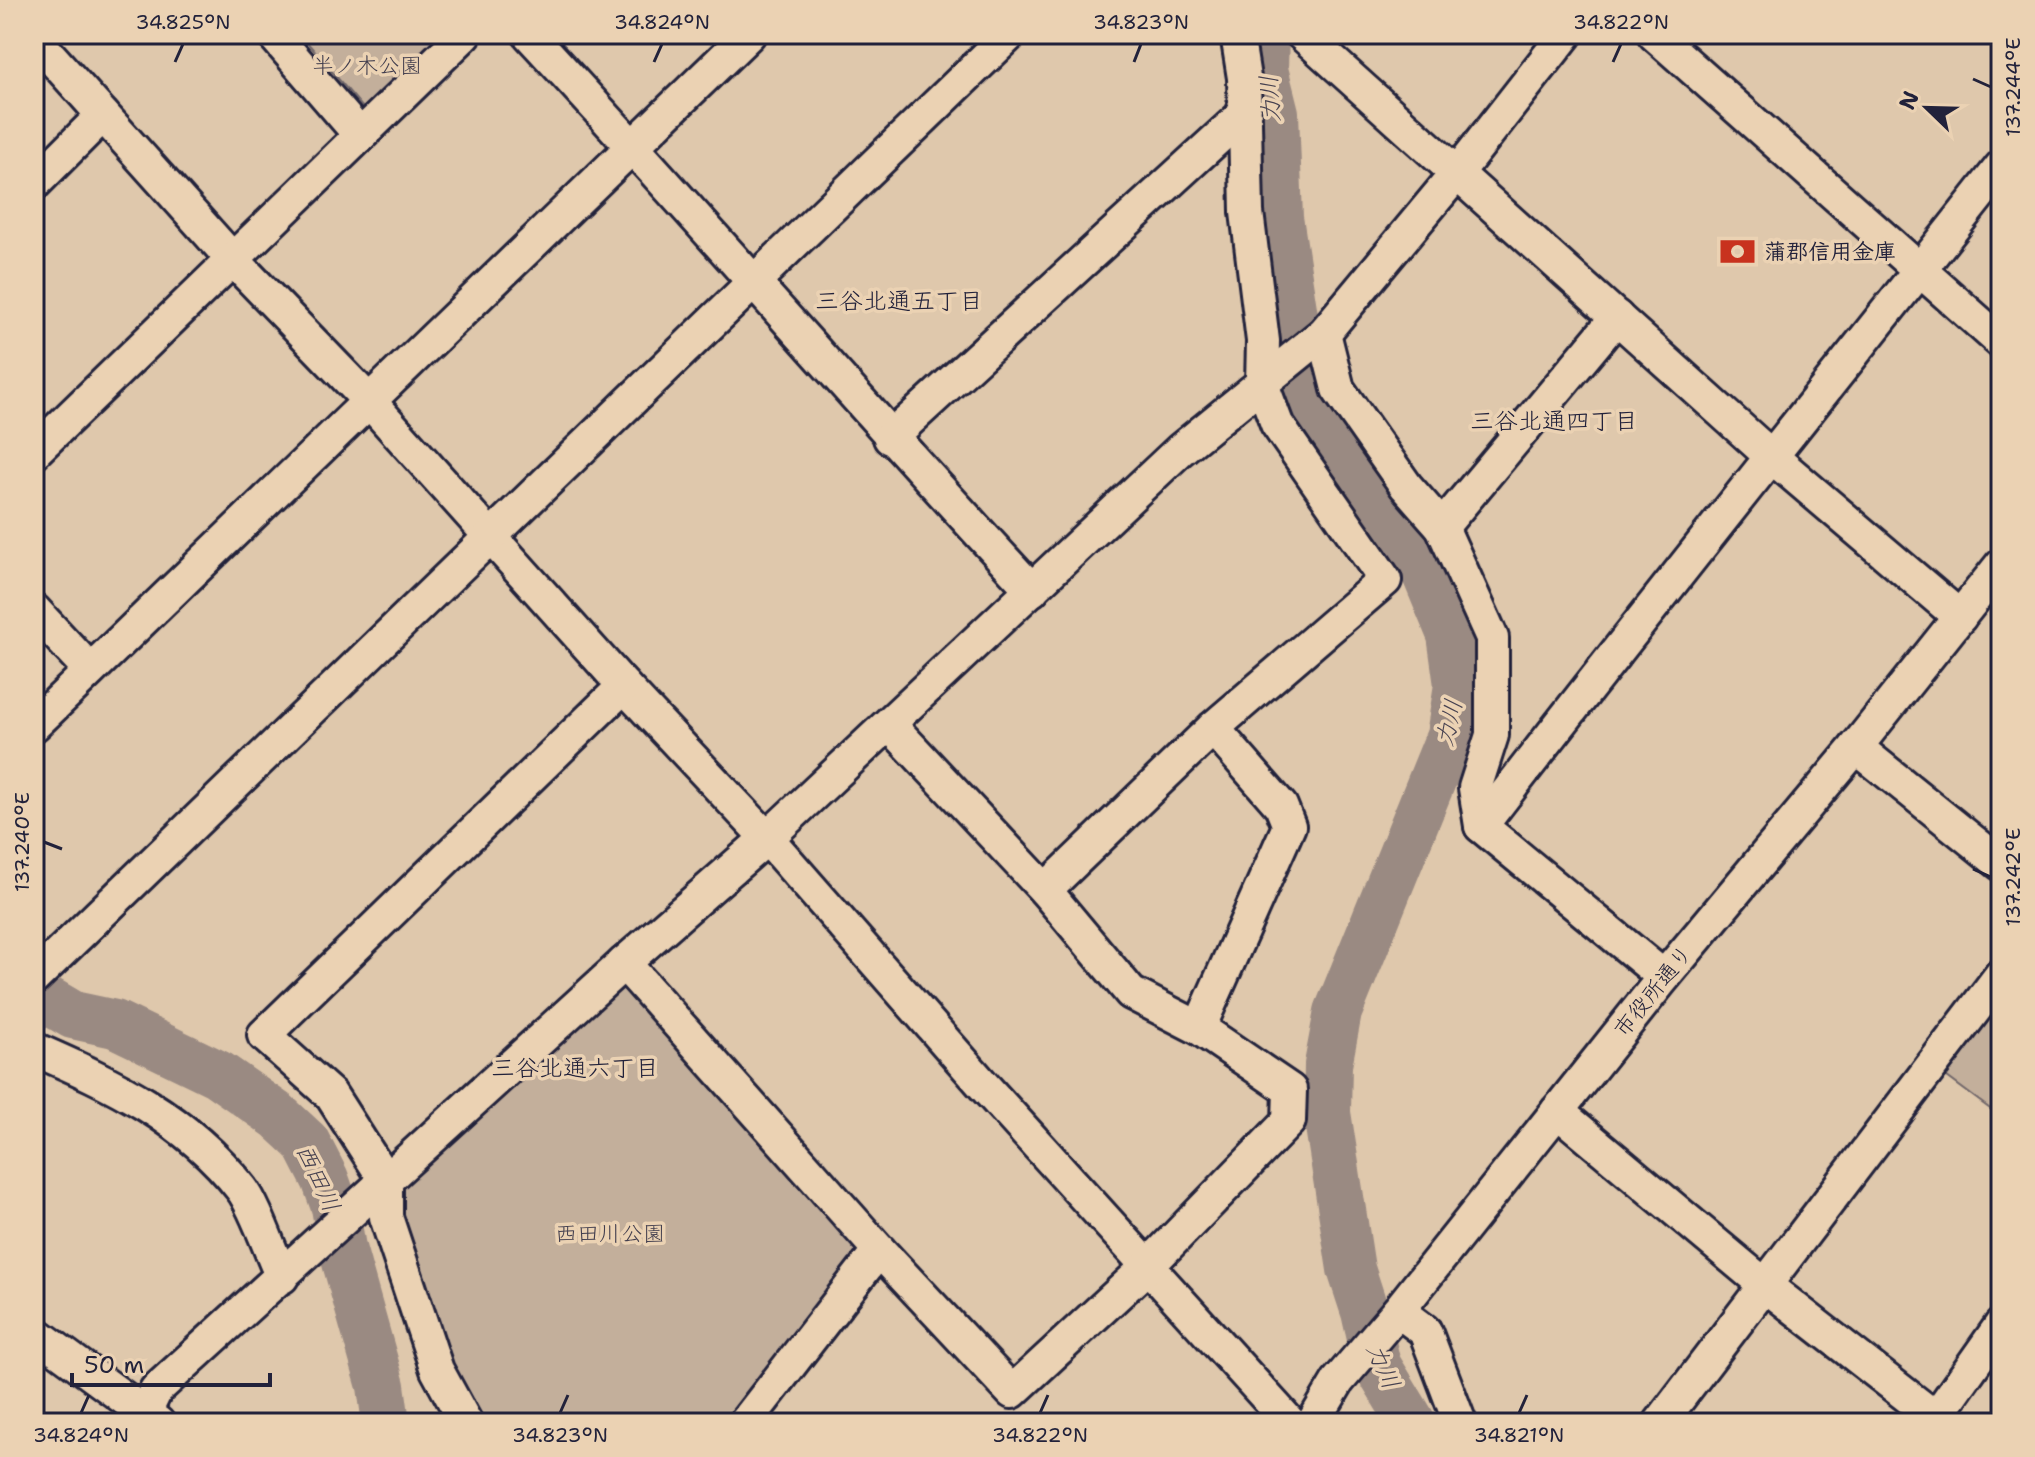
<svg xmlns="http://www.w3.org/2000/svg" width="2035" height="1457" font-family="'Shantell Sans','Klee One',sans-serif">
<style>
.green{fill:#c3af9b;stroke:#72686b;stroke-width:2}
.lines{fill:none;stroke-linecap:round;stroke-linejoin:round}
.river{stroke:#9a8a82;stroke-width:48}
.minor-casing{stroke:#22223b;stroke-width:38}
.minor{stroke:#ebd2b3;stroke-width:32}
.ticks{fill:none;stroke:#22223b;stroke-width:3}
.labels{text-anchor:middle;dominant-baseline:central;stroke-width:7;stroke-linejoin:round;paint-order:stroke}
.park-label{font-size:22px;fill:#423e4e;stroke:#ebd2b3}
.poi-label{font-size:22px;font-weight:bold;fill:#22223b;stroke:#ebd2b3;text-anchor:start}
.street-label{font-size:22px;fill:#22223b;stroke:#ebd2b3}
.water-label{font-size:24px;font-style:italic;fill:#464150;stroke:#ebd2b3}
.neighbourhood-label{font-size:24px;fill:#22223b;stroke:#ebd2b3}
.neatline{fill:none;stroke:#22223b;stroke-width:3}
.ticks-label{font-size:20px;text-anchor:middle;fill:#22223b}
</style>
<rect width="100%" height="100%" fill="#dfc8ac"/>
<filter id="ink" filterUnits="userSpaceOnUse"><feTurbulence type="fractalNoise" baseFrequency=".0125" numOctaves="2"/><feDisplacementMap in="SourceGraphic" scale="16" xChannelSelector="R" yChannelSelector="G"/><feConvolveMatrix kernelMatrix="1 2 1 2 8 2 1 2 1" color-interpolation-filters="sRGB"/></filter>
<g filter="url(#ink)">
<g class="green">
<path d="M300 34H450L363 108Z"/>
<path d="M624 963 879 1250 745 1423H466L386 1181Z"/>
<path d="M2001 975V1117L1931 1065Z"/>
</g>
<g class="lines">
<g class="river">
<path d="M1265 34 1264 69 1275 113 1279 218 1294 316 1300 387 1319 426 1425 572 1451 635 1458 685 1450 736 1338 1012 1328 1065 1327 1113 1351 1269 1365 1312 1377 1365 1412 1423"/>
<path d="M34 992 73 1015 115 1024 218 1074 278 1116 306 1142 325 1179 335 1207 342 1248 381 1386 386 1423"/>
</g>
<defs>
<g id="minor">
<path d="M273 34 360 135"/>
<path d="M529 34C699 217 862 407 1032 590"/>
<path d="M1302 34 1773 458 1960 617"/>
<path d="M1654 34 2001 342"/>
<path d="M34 38 233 260 370 402 624 686 767 838 984 1086 1290 1423"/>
<path d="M34 184 103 115"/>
<path d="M1324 333 1338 389 1406 486 1442 527 1492 638V735L1475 788 1481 826 1664 977"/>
<path d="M890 438 1244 114"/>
<path d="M34 452 465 34"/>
<path d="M1442 527 1617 317"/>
<path d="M34 610 90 670"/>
<path d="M34 725 749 34"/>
<path d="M890 725 1045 890 1213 728 1385 580 1277 424 1262 384 1263 341 1247 212 1244 78 1237 34"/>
<path d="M1856 747 2001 864"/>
<path d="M1481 826C1652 604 1828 387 2001 167"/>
<path d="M624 963 879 1250 1012 1392 1147 1267 1289 1121 1290 1090 1199 1028 1131 993 1045 890"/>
<path d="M34 978 1010 34"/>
<path d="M1199 1028 1289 826 1281 806 1213 728"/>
<path d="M34 1049C114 1084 185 1117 241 1188 255 1205 271 1254 282 1277"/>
<path d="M1557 1111 1766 1286 1942 1423"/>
<path d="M1398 1311 1425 1331 1460 1423"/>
<path d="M34 1332 158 1423"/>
<path d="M140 1423 156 1390 624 963 767 838 1180 450 1324 333 1457 173 1566 34"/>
<path d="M466 1423 437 1370 386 1217V1181L331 1095 264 1035 624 686"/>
<path d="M745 1423 879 1250"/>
<path d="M1313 1423 1338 1381 1398 1311 1664 977 1856 747 2001 565"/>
<path d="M1660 1423 2001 975"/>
<path d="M1932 1423 2001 1325"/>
</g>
</defs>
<use href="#minor" class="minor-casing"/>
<use href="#minor" class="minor"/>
</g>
</g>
<path class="ticks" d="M175 62 183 44M654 62 662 44M1134 62 1141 44M1613 62 1621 44M1973 79 1991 87M44 842 62 849M1973 869 1991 877M81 1413 89 1395M560 1413 568 1395M1040 1413 1048 1395M1519 1413 1527 1395"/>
<defs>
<symbol id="bank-bare" viewBox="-9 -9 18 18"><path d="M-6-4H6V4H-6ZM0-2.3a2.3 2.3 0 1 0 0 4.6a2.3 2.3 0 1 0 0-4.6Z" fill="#c8321e" stroke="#ebd2b3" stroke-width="2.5" paint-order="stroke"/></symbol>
</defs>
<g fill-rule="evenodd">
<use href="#bank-bare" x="1712" y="226" width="51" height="51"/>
</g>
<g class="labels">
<g class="park-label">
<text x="367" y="65">半ノ木公園</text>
<text x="610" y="1233">西田川公園</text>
</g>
<g class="poi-label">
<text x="1764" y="251">蒲郡信用金庫</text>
</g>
<g class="street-label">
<text transform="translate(1653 991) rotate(-51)">市役所通り</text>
</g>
<g class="water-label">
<text transform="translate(1270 99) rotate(-94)">力川</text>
<text transform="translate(1449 723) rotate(-77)">力川</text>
<text transform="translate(318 1178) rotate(65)">西田川</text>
<text transform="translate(1383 1366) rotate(66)">力川</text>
</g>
<g class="neighbourhood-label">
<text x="899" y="301">三谷北通五丁目</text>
<text x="1554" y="421">三谷北通四丁目</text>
<text x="575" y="1068">三谷北通六丁目</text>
</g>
</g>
<rect width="2035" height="1457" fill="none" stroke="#ebd2b3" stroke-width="88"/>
<g transform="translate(1927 108) rotate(293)" stroke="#ebd2b3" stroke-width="6" paint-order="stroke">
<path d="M0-6L14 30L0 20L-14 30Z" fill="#22223b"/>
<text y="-12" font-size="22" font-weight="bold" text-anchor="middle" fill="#22223b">N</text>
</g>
<path d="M72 1373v12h198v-12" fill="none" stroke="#22223b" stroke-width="4"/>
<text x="84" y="1373" font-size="24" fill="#22223b" stroke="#ebd2b3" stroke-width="6" paint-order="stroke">50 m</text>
<rect x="44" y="44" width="1947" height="1369" class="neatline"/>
<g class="ticks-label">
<text x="183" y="29">34.825°N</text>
<text x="662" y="29">34.824°N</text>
<text x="1141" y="29">34.823°N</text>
<text x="1621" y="29">34.822°N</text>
<text transform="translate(2013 87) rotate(-90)" y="7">137.244°E</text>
<text transform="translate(22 842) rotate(-90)" y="7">137.240°E</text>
<text transform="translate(2013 877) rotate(-90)" y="7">137.242°E</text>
<text x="81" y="1442">34.824°N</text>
<text x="560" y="1442">34.823°N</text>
<text x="1040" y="1442">34.822°N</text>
<text x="1519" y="1442">34.821°N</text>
</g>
</svg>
